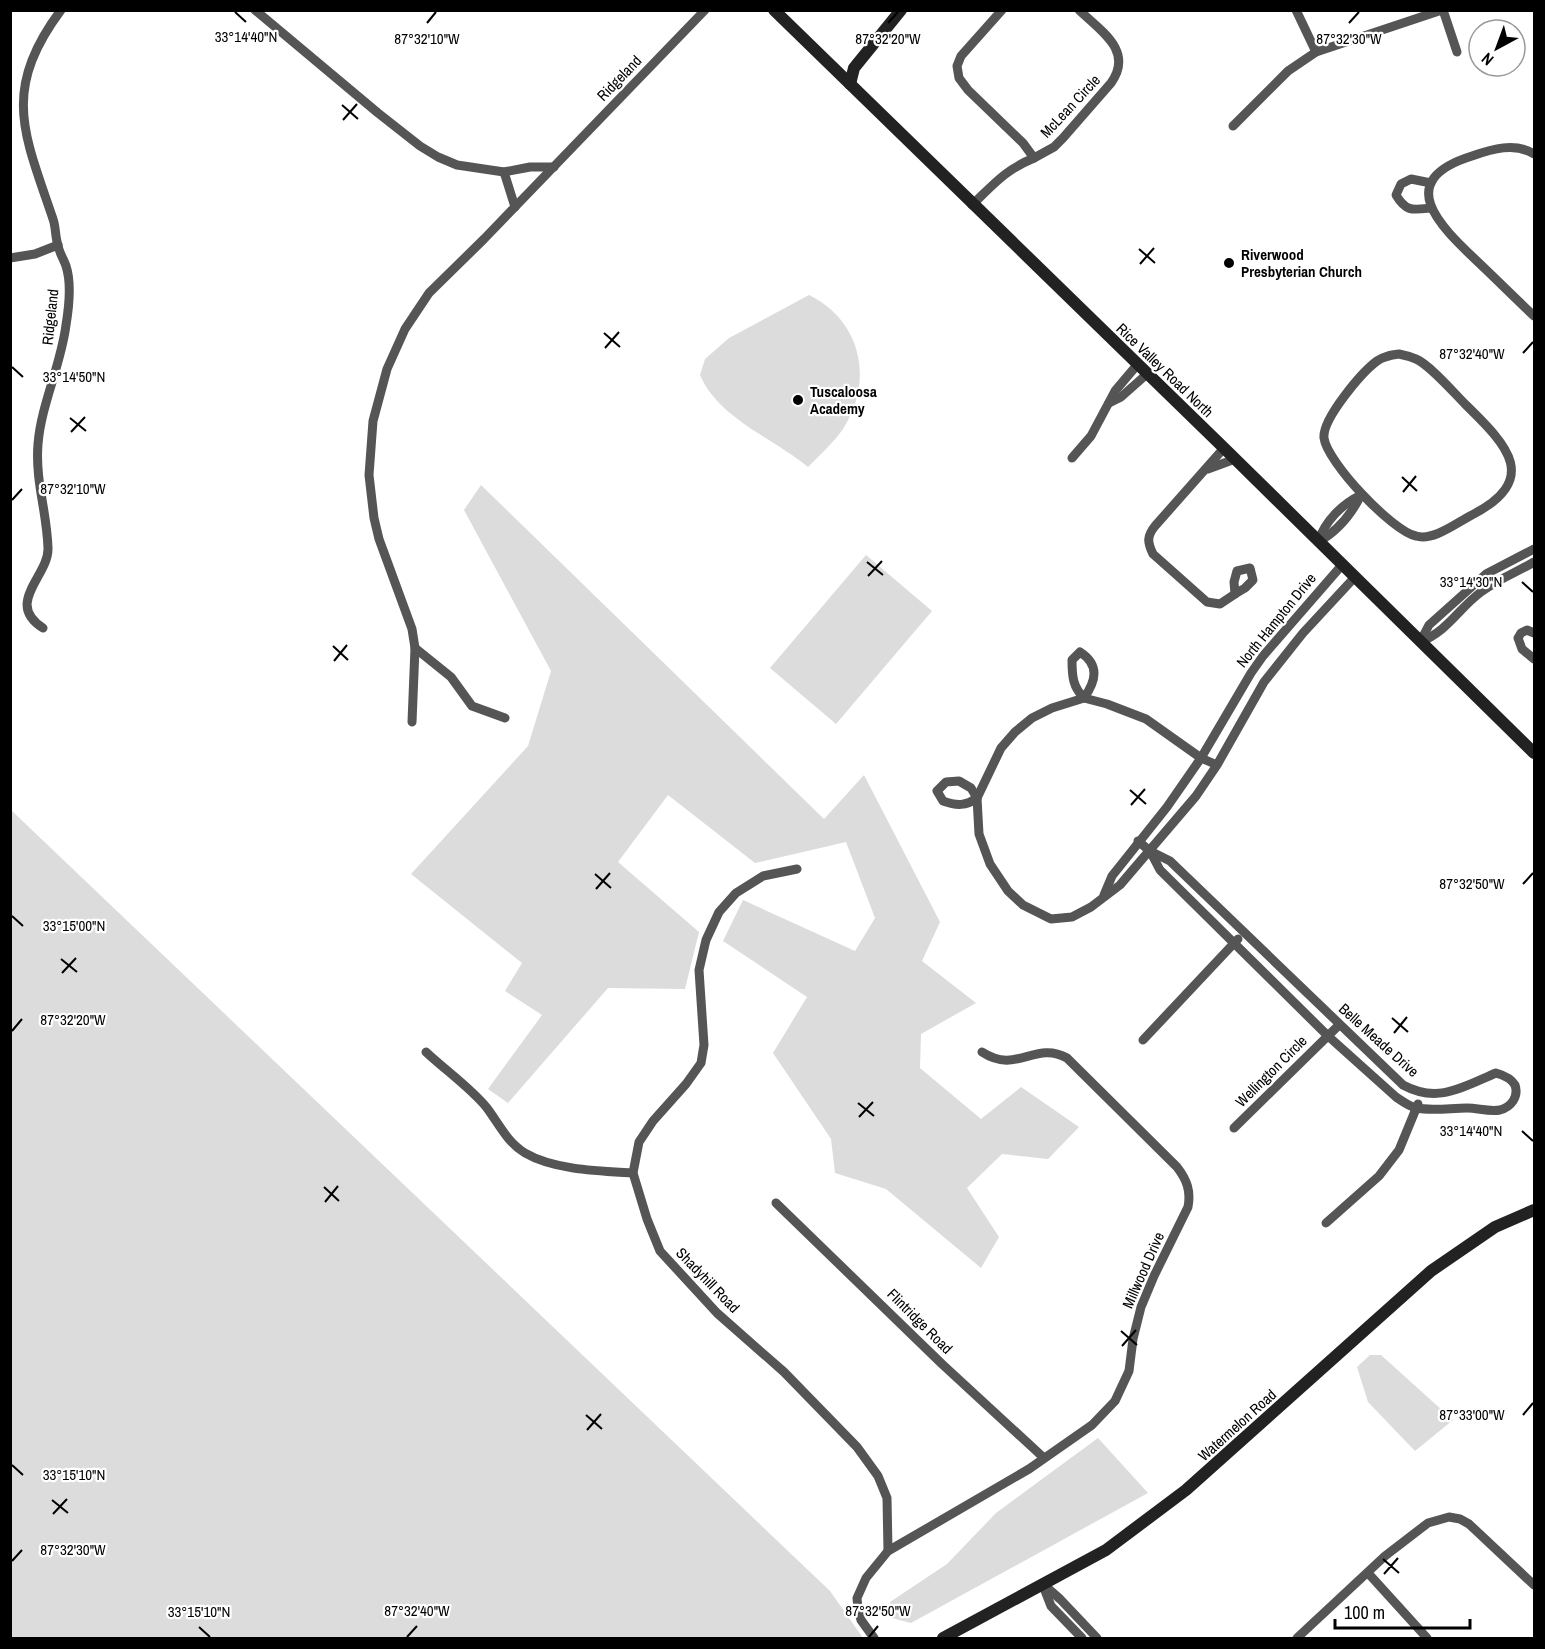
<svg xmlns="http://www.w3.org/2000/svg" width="1545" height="1649" font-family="'Archivo Narrow',sans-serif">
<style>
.green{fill:#dcdcdc}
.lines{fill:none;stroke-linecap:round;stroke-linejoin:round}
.street{stroke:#555;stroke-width:9}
.secondary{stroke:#222;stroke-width:12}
.ticks{fill:none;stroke:#000;stroke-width:2}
.poi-dot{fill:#000;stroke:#fff;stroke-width:2}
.labels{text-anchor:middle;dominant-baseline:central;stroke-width:4.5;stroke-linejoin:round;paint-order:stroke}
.street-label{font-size:15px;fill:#000;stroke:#fff}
.poi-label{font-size:15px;font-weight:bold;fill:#000;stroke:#fff;text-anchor:start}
.ticks-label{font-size:15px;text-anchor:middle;fill:#000;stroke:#fff;stroke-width:4.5;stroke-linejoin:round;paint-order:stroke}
</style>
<rect width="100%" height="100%" fill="#fff"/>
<g class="green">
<path d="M809 295C862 321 874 381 843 429 833 443 820 455 808 467 772 437 719 419 700 375L705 359 729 338Z"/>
<path d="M481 485 824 819 864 775 940 922 922 961 976 1003 921 1034 920 1068 981 1119 1021 1087 1079 1127 1048 1159 1002 1154 967 1188 999 1237 981 1268 886 1189 835 1173 831 1139 773 1053 807 997 723 941 743 900 855 951 875 918 846 842 755 863 668 795 618 862 699 932 685 989 608 988 508 1103 488 1089 542 1015 505 991 522 963 411 874 528 746 551 671 464 510Z"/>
<path d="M866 555 932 611 836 724 770 668Z"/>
<path d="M11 810 830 1591 863 1638H11Z"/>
<path d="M1370 1355H1381L1453 1420 1415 1451 1368 1402 1357 1367Z"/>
<path d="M1098 1438 1148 1493 911 1623 892 1618 890 1602 947 1564 996 1513Z"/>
</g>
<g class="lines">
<g class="street">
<path d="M255 10 378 113 420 146 438 157 457 165 504 172 530 167H554"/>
<path d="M1002 10 961 56 957 66 959 78 968 90 1023 143 1034 158 1054 147 1063 138 1111 83C1134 51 1101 31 1079 10"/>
<path d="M1296 10 1316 52"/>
<path d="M1443 10 1457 52"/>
<path d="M1233 126 1288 71 1316 52 1442 10"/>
<path d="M1534 154C1515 142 1492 149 1472 156 1392 181 1440 226 1478 262 1497 280 1515 298 1534 316"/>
<path d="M504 172 515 207"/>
<path d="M972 205C994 184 1005 170 1034 158"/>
<path d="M1430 208C1413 210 1406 212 1396 195L1401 184 1411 179 1431 183"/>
<path d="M10 258 35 254 58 245"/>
<path d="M1399 354C1404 355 1411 357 1416 359 1430 365 1454 393 1466 405 1508 446 1541 480 1470 516 1455 524 1433 541 1416 536 1392 531 1327 462 1324 438 1322 419 1362 372 1377 361 1384 356 1391 355 1399 354Z"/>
<path d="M1109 403 1121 397 1147 374"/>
<path d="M1224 448 1155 526C1147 536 1147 542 1153 554L1207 602 1220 604 1235 594"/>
<path d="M1072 458 1091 436 1115 391 1137 365"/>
<path d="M1208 469 1235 459"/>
<path d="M1318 542C1325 521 1342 504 1361 495"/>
<path d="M1318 542C1338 531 1351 515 1361 495"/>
<path d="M1250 568 1253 580 1245 588 1235 594 1234 582 1237 571Z"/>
<path d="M43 628C4 603 49 576 48 548 47 512 35 481 38 444 41 405 61 365 66 325 69 307 72 284 66 266 64 259 59 253 58 245 55 237 56 227 53 219 24 133 1 91 61 10"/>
<path d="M1534 633 1527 630 1521 633 1518 638 1522 649 1534 659"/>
<path d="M1420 642 1429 625 1486 574 1534 549"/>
<path d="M1420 642C1448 631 1458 609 1481 592 1498 579 1517 572 1534 562"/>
<path d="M415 648 451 677 472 706 505 718"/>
<path d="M1080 652C1100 665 1096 681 1084 698 1073 687 1072 677 1072 660Z"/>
<path d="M412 722 415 648 412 629 379 539 374 518 369 475 373 421 387 369 405 329 429 293 484 239 705 10"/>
<path d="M1217 765 1201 758 1146 719 1107 704 1084 698 1052 708 1032 718 1015 732 1001 748 977 798 979 834 990 864 1008 891 1023 905 1051 919 1072 917 1091 907 1120 885 1196 796 1217 765 1264 682 1303 633 1354 578"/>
<path d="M959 781 971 788 977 798C966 806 957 806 943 801L937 791 946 782Z"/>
<path d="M1138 841 1150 851 1160 870 1328 1036 1396 1097C1402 1101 1408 1106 1416 1108 1432 1111 1451 1108 1467 1108 1478 1108 1489 1112 1500 1110 1511 1107 1519 1097 1515 1085 1511 1078 1503 1075 1496 1073 1463 1087 1438 1104 1403 1085L1170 861 1150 851"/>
<path d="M797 869 763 876 736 893 719 912 706 940 699 970 704 1045 701 1063 686 1084 653 1121 639 1142 633 1173 647 1219 660 1251 717 1313 784 1372 857 1447 878 1476 887 1498 888 1551"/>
<path d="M1104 895 1112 876 1167 807 1201 758 1251 673 1263 656 1342 565"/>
<path d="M1143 1040 1238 939"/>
<path d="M426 1052C444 1069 472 1089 487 1108 499 1124 507 1142 525 1153 554 1170 600 1171 633 1173"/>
<path d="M1234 1128 1339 1025"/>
<path d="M776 1203 942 1364 1044 1458"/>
<path d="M1326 1223 1379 1176 1399 1150 1418 1104"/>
<path d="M1368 1573 1427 1638"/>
<path d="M1044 1585 1060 1599 1097 1638"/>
<path d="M1044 1588 1051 1606 1082 1638"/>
<path d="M874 1638 861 1620 858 1609 857 1598 866 1578 888 1551 1029 1469 1092 1425 1115 1401 1129 1371 1133 1339 1141 1307 1154 1276 1188 1207C1191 1191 1187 1180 1177 1167L1067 1058C1035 1040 1017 1075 982 1052"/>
<path d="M1297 1638 1385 1556 1428 1523 1449 1517 1460 1519 1469 1524 1534 1585"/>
</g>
<g class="secondary">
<path d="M774 10 1224 448 1534 753"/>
<path d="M850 84 854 68 901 10"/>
<path d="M943 1638 1106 1550 1186 1490 1431 1271 1495 1227 1534 1210"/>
</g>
</g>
<path class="ticks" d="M235 12 246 22M427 23 436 12M888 23 898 12M1349 23 1359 12M342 105 358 119M343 120 357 104M1139 249 1155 263M1140 264 1154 248M604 333 620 347M605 348 619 332M1523 353 1533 342M12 367 23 377M70 418 86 431M71 432 85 417M1402 477 1417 491M1403 492 1416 476M12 500 22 489M867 562 883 575M868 576 882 561M1522 582 1533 592M333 646 348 660M334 661 347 645M1130 790 1146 804M1131 805 1145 789M595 874 611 888M1523 884 1533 873M596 889 610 873M12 916 23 926M61 959 77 972M62 973 76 958M1392 1018 1408 1032M12 1031 22 1019M1394 1033 1407 1017M858 1103 874 1116M859 1117 873 1102M1522 1131 1533 1141M324 1187 339 1201M325 1202 338 1186M1121 1331 1137 1345M1122 1346 1136 1330M586 1415 602 1429M1523 1415 1533 1403M587 1430 601 1414M12 1465 23 1475M52 1500 68 1513M53 1514 67 1499M1383 1559 1399 1573M12 1561 22 1550M1384 1574 1398 1558M199 1627 210 1637M407 1637 417 1626M869 1637 878 1626"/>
<g class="poi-dot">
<circle cx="1229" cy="263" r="6"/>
<circle cx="798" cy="400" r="6"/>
</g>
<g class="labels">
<g class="street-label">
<text transform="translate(619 78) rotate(-46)">Ridgeland</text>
<text transform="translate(1070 106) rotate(-47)">McLean Circle</text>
<text transform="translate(50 317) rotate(-84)">Ridgeland</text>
<text transform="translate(1165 370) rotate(44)">Rice Valley Road North</text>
<text transform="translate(1276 620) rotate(-51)">North Hampton Drive</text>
<text transform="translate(1379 1040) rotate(42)">Belle Meade Drive</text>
<text transform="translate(1271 1071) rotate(-45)">Wellington Circle</text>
<text transform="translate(1143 1270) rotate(-66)">Millwood Drive</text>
<text transform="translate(708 1280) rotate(46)">Shadyhill Road</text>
<text transform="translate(920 1321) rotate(45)">Flintridge Road</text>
<text transform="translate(1237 1425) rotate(-42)">Watermelon Road</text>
</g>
<g class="poi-label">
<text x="1241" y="254">Riverwood<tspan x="1241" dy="17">Presbyterian Church</tspan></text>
<text x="810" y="391">Tuscaloosa<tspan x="810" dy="17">Academy</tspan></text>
</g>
</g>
<g class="ticks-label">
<text x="246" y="42">33°14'40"N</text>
<text x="427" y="44">87°32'10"W</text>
<text x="888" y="44">87°32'20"W</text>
<text x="1349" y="44">87°32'30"W</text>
<text x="1472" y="359">87°32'40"W</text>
<text x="74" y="382">33°14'50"N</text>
<text x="73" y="494">87°32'10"W</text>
<text x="1471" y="587">33°14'30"N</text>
<text x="1472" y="889">87°32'50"W</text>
<text x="74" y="931">33°15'00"N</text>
<text x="73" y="1025">87°32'20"W</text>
<text x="1471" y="1136">33°14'40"N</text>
<text x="1472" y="1420">87°33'00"W</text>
<text x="74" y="1480">33°15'10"N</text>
<text x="73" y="1555">87°32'30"W</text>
<text x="417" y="1616">87°32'40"W</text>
<text x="878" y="1616">87°32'50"W</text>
<text x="199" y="1617">33°15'10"N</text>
</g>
<rect width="1545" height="1649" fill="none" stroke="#000000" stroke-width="24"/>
<g transform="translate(1497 48) rotate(221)"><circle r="28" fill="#ffffff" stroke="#999999" stroke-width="1.5"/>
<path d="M0-4.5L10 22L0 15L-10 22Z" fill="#000000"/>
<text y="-9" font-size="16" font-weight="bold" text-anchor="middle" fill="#000000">N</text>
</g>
<path d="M1335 1619v9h135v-9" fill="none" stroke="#000000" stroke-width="3"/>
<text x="1344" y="1619" font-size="18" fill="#000000" stroke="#ffffff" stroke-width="4.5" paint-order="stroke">100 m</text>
</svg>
